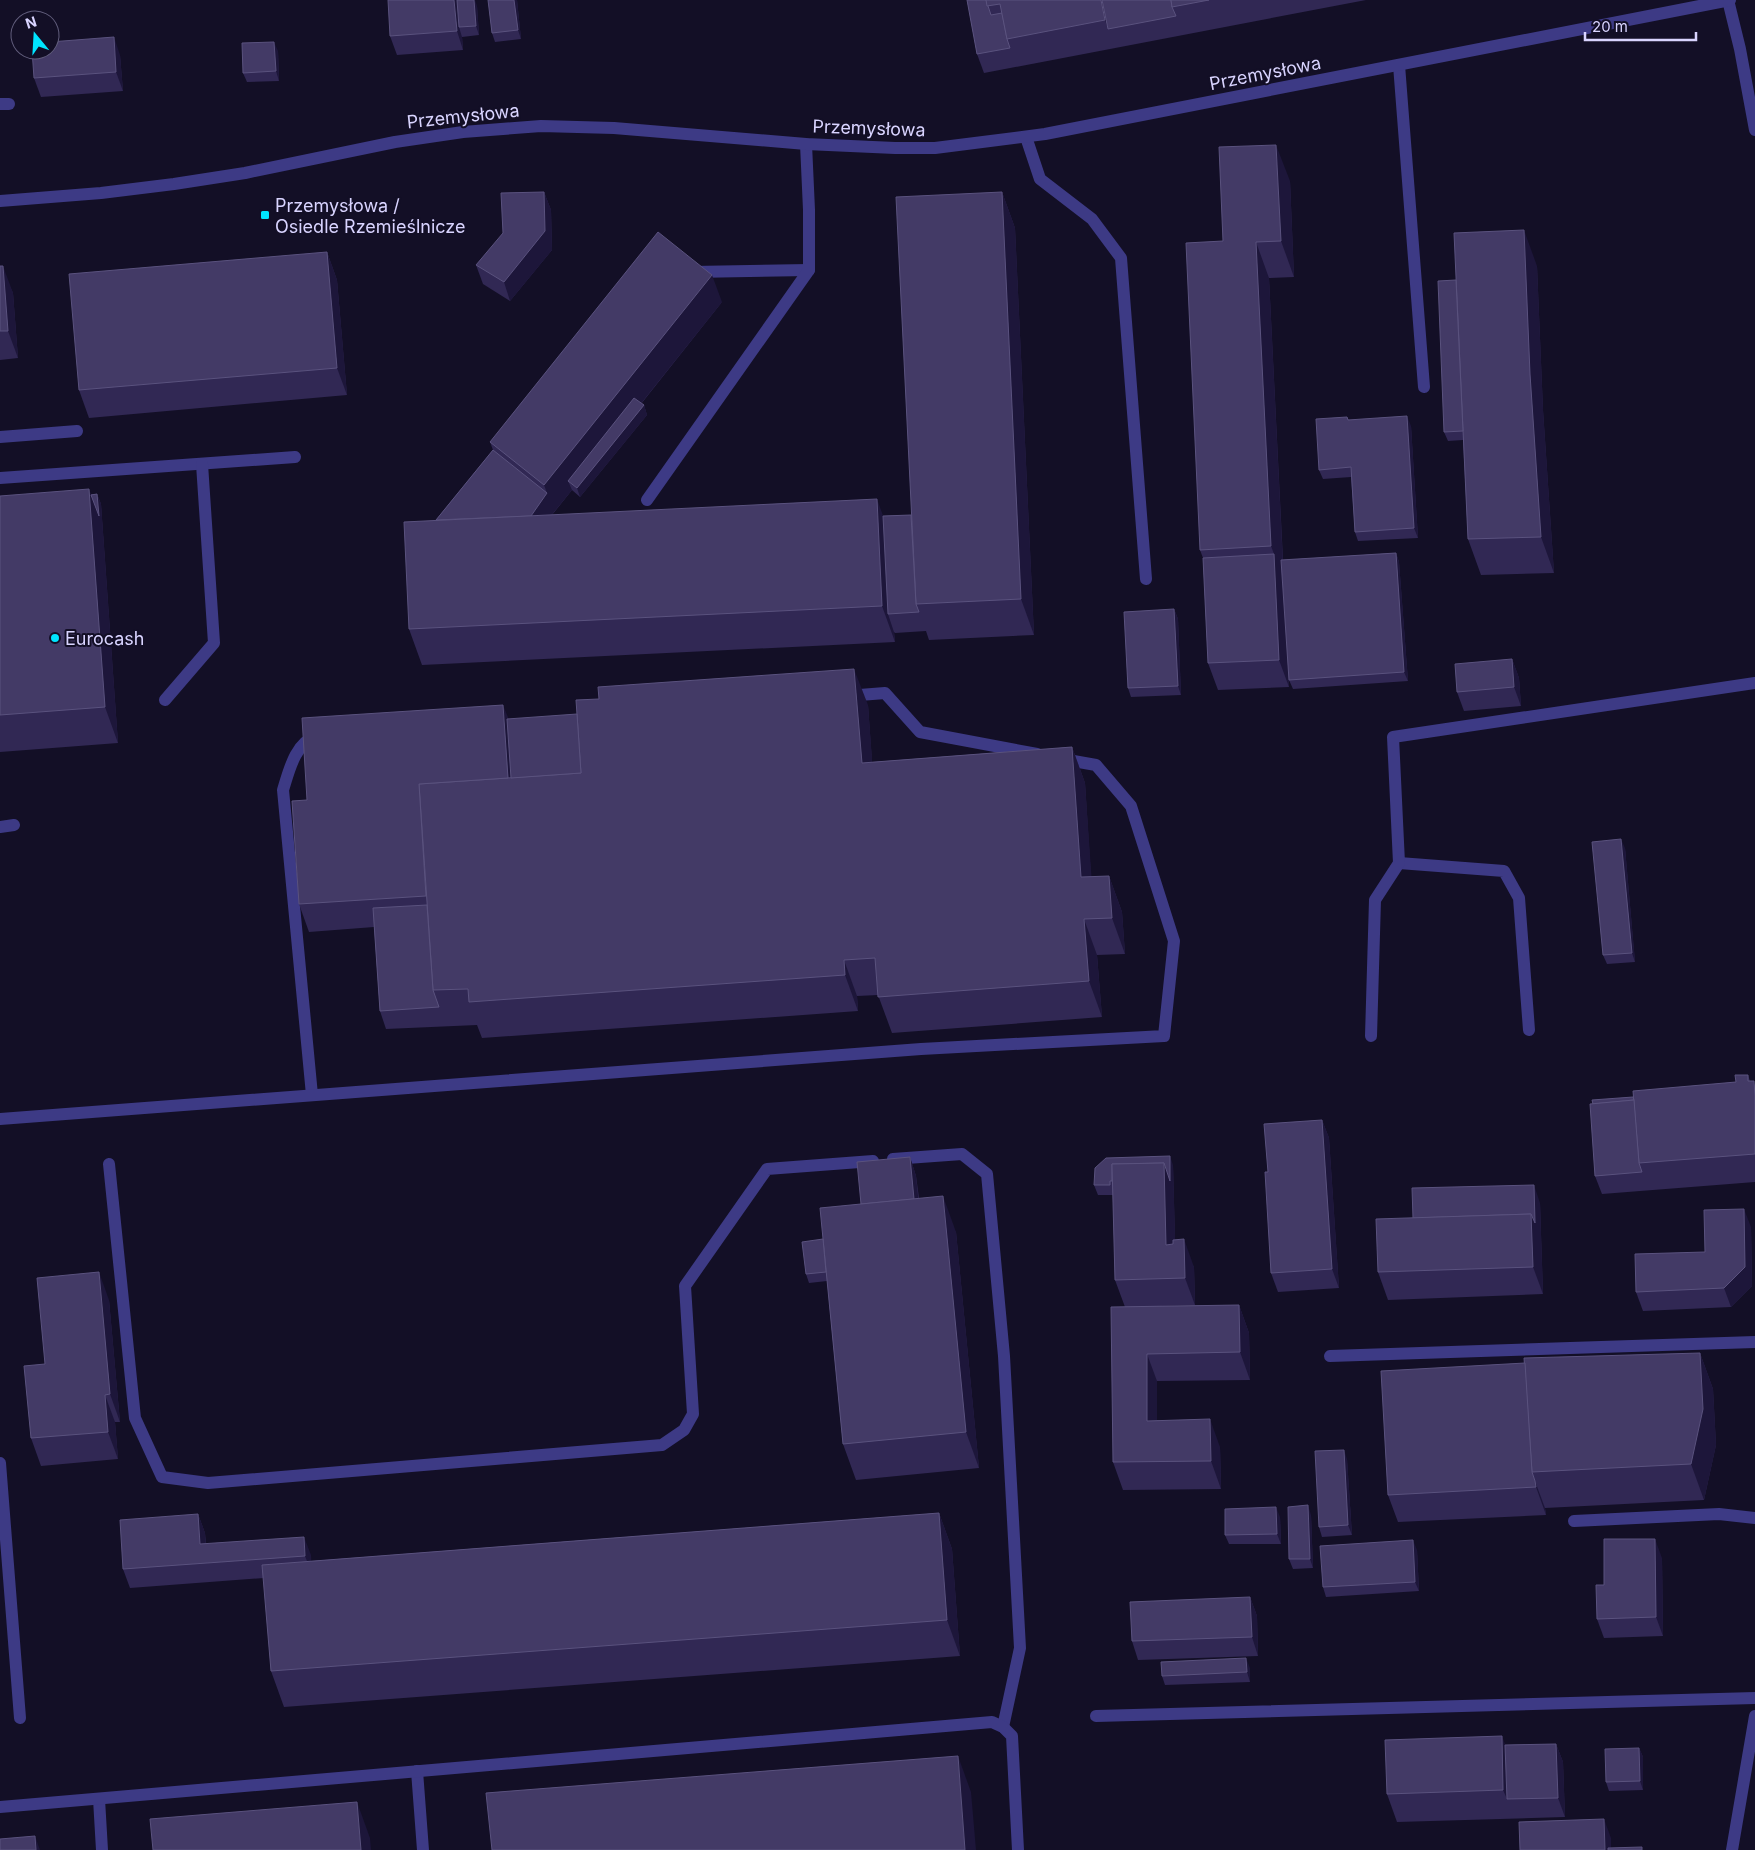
<svg xmlns="http://www.w3.org/2000/svg" width="1755" height="1850" font-family="Inter,sans-serif">
<style>
.lines{fill:none;stroke-linecap:round;stroke-linejoin:round}
.service{stroke:#3d3a85;stroke-width:12}
.minor{stroke:#3d3a85;stroke-width:12}
.tertiary{stroke:#3d3a85;stroke-width:12}
.wall{fill:#312854}
.shaded-wall{fill:#1d163a}
.building{fill:#433a66;stroke:#5a527e}
.poi-dot{fill:#00e5ff;stroke:#130f26;stroke-width:2}
.labels{text-anchor:middle;dominant-baseline:central;stroke-width:4;stroke-linejoin:round;paint-order:stroke}
.street-label{font-size:18px;fill:#d9d4ff;stroke:#130f26}
.poi-label{font-size:18px;fill:#d9d4ff;stroke:#130f26;text-anchor:start}
</style>
<rect width="100%" height="100%" fill="#130f26"/>
<g class="lines">
<g class="service">
<path d="M1728 0 1740 49 1755 130"/>
<path d="M1399 65 1424 387"/>
<path d="M0 104H9"/>
<path d="M1026 137 1040 179 1092 219 1121 258 1146 579"/>
<path d="M692 272 809 270"/>
<path d="M0 437 77 431"/>
<path d="M0 478 295 457"/>
<path d="M647 500 809 270V210L806 144"/>
<path d="M847 696 885 693 920 732 1037 754"/>
<path d="M165 700 214 643 202 464"/>
<path d="M0 827 14 825"/>
<path d="M1399 863 1504 871 1519 898 1529 1030"/>
<path d="M1371 1036 1375 900 1399 863 1393 737 1755 683"/>
<path d="M312 1095 283 790C289 771 295 743 316 736"/>
<path d="M0 1119 921 1049 1164 1036 1174 941 1131 806 1096 765 1062 759"/>
<path d="M893 1159 962 1154 987 1174 1004 1356 1020 1648 1003 1727"/>
<path d="M109 1164 135 1418 162 1477 208 1483 662 1445 684 1430 693 1414 685 1286 767 1169 873 1161"/>
<path d="M1330 1356 1755 1342"/>
<path d="M0 1463 20 1718"/>
<path d="M1574 1521 1719 1514 1755 1518"/>
<path d="M1096 1716 1755 1698"/>
<path d="M417 1771 423 1850"/>
<path d="M99 1799 102 1850"/>
<path d="M0 1807 992 1722 1003 1727 1012 1736 1018 1850"/>
</g>
<path class="minor" d="M1732 1850 1755 1716"/>
<path class="tertiary" d="M0 201 101 193 174 184 245 173 395 142 463 132 541 126 614 128 806 144 895 148H935L1045 134 1730 0"/>
</g>
<g class="wall">
<path d="M488 0H517L521 39 495 42 492 33Z"/>
<path d="M967 0H1366L984 73 977 54Z"/>
<path d="M477 6 479 35 462 37 463 50 397 55 390 36Z"/>
<path d="M278 51 279 81 247 82 243 73Z"/>
<path d="M120 55 123 91 41 97 34 78Z"/>
<path d="M1290 181 1294 277 1269 278 1283 560 1396 553 1399 562 1408 681 1293 689 1289 680 1288 666 1289 687 1218 690 1208 663 1203 558 1200 550 1223 241Z"/>
<path d="M544 192 551 210 552 250 510 301 483 284 476 265Z"/>
<path d="M1002 192 1015 228 1034 635 929 640 926 631 895 633 894 632 895 642 422 665 409 629 436 520 493 450 490 442 722 302 641 404 644 405 647 415 580 497 572 490 552 515 883 516 911 515Z"/>
<path d="M327 252 337 280 347 395 89 418 79 390Z"/>
<path d="M0 266 13 293 18 358 0 360Z"/>
<path d="M1537 266 1543 410 1554 573 1481 575 1468 539 1463 440 1448 441 1444 432 1456 280Z"/>
<path d="M1347 417 1349 420 1411 426 1418 538 1358 541 1355 532 1351 477 1323 479 1319 470Z"/>
<path d="M97 494 101 504 118 743 0 752V496Z"/>
<path d="M1174 609 1178 619 1181 695 1131 697 1128 688Z"/>
<path d="M1512 659 1519 678 1521 706 1464 711 1457 692Z"/>
<path d="M868 705 872 762 1072 747 1085 783 1091 877 1109 876 1122 912 1125 954 1097 955 1102 1017 892 1033 878 995 857 996 858 1011 482 1038 477 1025 386 1029 380 1011 374 927 309 932 299 904 509 719Z"/>
<path d="M1625 848 1635 962 1607 964 1603 955Z"/>
<path d="M1748 1075 1750 1081 1755 1085V1182L1602 1194 1595 1176 1633 1097 1736 1082Z"/>
<path d="M1322 1120 1329 1138 1339 1288 1278 1292 1271 1273 1268 1172Z"/>
<path d="M910 1157 916 1176 919 1198 956 1232 979 1468 856 1480 843 1444 827 1281 809 1283 806 1274 823 1239Z"/>
<path d="M1173 1165 1175 1240 1194 1267 1195 1305 1160 1306 1239 1305 1249 1333 1250 1380 1157 1381V1420L1220 1447 1221 1489 1123 1490 1113 1462 1125 1307 1115 1280 1113 1195H1098L1094 1185Z"/>
<path d="M1540 1203 1543 1294 1388 1300 1378 1272Z"/>
<path d="M1751 1227 1752 1286 1731 1307 1643 1311 1636 1292 1705 1252Z"/>
<path d="M109 1300 120 1422H115L118 1459 41 1466 31 1438 45 1364Z"/>
<path d="M1700 1353 1713 1389 1716 1445 1704 1500 1545 1508 1546 1515 1398 1522 1388 1495Z"/>
<path d="M1347 1459 1352 1535 1322 1537 1319 1527Z"/>
<path d="M939 1513 952 1549 960 1656 284 1707 271 1671 264 1578 130 1588 123 1569 198 1514 205 1533 206 1544 311 1555V1561Z"/>
<path d="M1311 1515 1313 1568 1293 1569 1289 1559Z"/>
<path d="M1280 1517 1281 1544H1229L1225 1535Z"/>
<path d="M1417 1550 1419 1591 1326 1597 1323 1587Z"/>
<path d="M1662 1558 1663 1636 1604 1638 1597 1619 1604 1585Z"/>
<path d="M1250 1597 1257 1616 1258 1656 1138 1660 1132 1641Z"/>
<path d="M1250 1668V1682L1165 1685 1162 1676Z"/>
<path d="M1556 1744 1563 1762 1565 1817 1397 1822 1387 1794 1505 1745Z"/>
<path d="M1639 1748 1643 1757V1790L1609 1791 1606 1782Z"/>
</g>
<g class="shaded-wall">
<path d="M454 0H460L459 27 462 37 463 50 457 31Z"/>
<path d="M474 0H475L477 6 479 35 476 26Z"/>
<path d="M514 0H517L521 39 518 30Z"/>
<path d="M1101 0H1106L1108 29 1105 20Z"/>
<path d="M114 37 120 55 123 91 116 72Z"/>
<path d="M274 42 278 51 279 81 276 71Z"/>
<path d="M1276 145 1290 181 1294 277 1281 241Z"/>
<path d="M544 192 551 210 552 250 510 301 504 282Z"/>
<path d="M1002 192 1015 228 1034 635 1021 599Z"/>
<path d="M1524 230 1537 266 1543 410 1554 573 1541 537 1530 374Z"/>
<path d="M1256 242 1269 278 1289 687 1279 660 1274 554 1271 546Z"/>
<path d="M327 252 337 280 347 395 337 368Z"/>
<path d="M3 266 13 293 18 358 8 331Z"/>
<path d="M712 275 722 302 575 486 568 481 572 490 554 512 524 553 517 535 547 493 544 485Z"/>
<path d="M644 405 647 415 580 497 577 488Z"/>
<path d="M1407 416 1411 426 1418 538 1414 528Z"/>
<path d="M89 489 99 516 97 494 101 504 118 743 105 707Z"/>
<path d="M877 499 890 535 888 614 894 632 895 642 882 606Z"/>
<path d="M1396 553 1399 562 1408 681 1404 672Z"/>
<path d="M1174 609 1178 619 1181 695 1178 686Z"/>
<path d="M1512 659 1519 678 1521 706 1514 687Z"/>
<path d="M854 669 868 705 875 799 862 763Z"/>
<path d="M503 705 514 732 518 795 509 787Z"/>
<path d="M1072 747 1085 783 1094 913 1081 877Z"/>
<path d="M1621 839 1625 848 1635 962 1632 953Z"/>
<path d="M1109 876 1122 912 1125 954 1112 918Z"/>
<path d="M1084 919 1097 955 1102 1017 1089 981Z"/>
<path d="M844 960 857 996 858 1011 845 975Z"/>
<path d="M1322 1120 1329 1138 1339 1288 1332 1269Z"/>
<path d="M1170 1156 1173 1165 1176 1272 1166 1245 1164 1163Z"/>
<path d="M910 1157 916 1176 922 1235 915 1216Z"/>
<path d="M1534 1185 1540 1203 1543 1294 1533 1267 1531 1214Z"/>
<path d="M943 1196 956 1232 979 1468 966 1432Z"/>
<path d="M1744 1209 1751 1227 1752 1286 1731 1307 1724 1288Z"/>
<path d="M1184 1239 1194 1267 1195 1305 1185 1278Z"/>
<path d="M99 1272 109 1300 120 1422 110 1394Z"/>
<path d="M1239 1305 1249 1333 1250 1380 1240 1352Z"/>
<path d="M1700 1353 1713 1389 1716 1445 1704 1500 1691 1464Z"/>
<path d="M1147 1354 1157 1381V1448L1147 1421Z"/>
<path d="M105 1395 115 1422 118 1459 108 1432Z"/>
<path d="M1210 1419 1220 1447 1221 1489 1211 1461Z"/>
<path d="M1344 1450 1347 1459 1352 1535 1348 1525Z"/>
<path d="M1535 1481 1545 1508 1546 1515 1536 1487Z"/>
<path d="M1308 1505 1311 1515 1313 1568 1310 1559Z"/>
<path d="M1276 1507 1280 1517 1281 1544 1277 1534Z"/>
<path d="M939 1513 952 1549 960 1656 947 1620Z"/>
<path d="M198 1514 205 1533 207 1563 200 1544Z"/>
<path d="M304 1537 311 1555 312 1574 305 1556Z"/>
<path d="M1655 1539 1662 1558 1663 1636 1656 1617Z"/>
<path d="M1413 1540 1417 1550 1419 1591 1415 1582Z"/>
<path d="M1250 1597 1257 1616 1258 1656 1252 1637Z"/>
<path d="M1246 1658 1250 1668V1682L1247 1672Z"/>
<path d="M1502 1736 1512 1764 1507 1799 1503 1790Z"/>
<path d="M1556 1744 1563 1762 1565 1817 1558 1798Z"/>
<path d="M1639 1748 1643 1757V1790L1640 1781Z"/>
<path d="M958 1756 971 1792 976 1850H965Z"/>
<path d="M357 1802 370 1838 371 1850H361Z"/>
<path d="M1604 1819 1611 1838V1850H1605Z"/>
<path d="M35 1836 40 1850H36Z"/>
</g>
<g class="building">
<path d="M388 0H454L457 31 390 36Z"/>
<path d="M457 0H474L476 26 459 27Z"/>
<path d="M488 0H514L518 30 492 33Z"/>
<path d="M967 0H986L991 15 1002 13 1007 39 1010 48 977 54Z"/>
<path d="M986 0H1101L1105 20 1007 39 1000 4 987 6Z"/>
<path d="M1102 0H1171L1172 7 1176 16 1108 29Z"/>
<path d="M1171 0H1209L1172 7Z"/>
<path d="M114 37 116 72 34 78 32 50H50V42Z"/>
<path d="M274 42 276 71 243 73 242 43Z"/>
<path d="M1276 145 1281 241 1256 242 1271 546 1200 550 1186 243 1223 241 1219 147Z"/>
<path d="M544 192 545 231 504 282 476 265 503 233 501 193Z"/>
<path d="M1002 192 1021 599 916 604 896 197Z"/>
<path d="M1524 230 1530 374 1541 537 1468 539 1454 233Z"/>
<path d="M658 232 712 275 544 485 490 442Z"/>
<path d="M327 252 337 368 79 390 69 274Z"/>
<path d="M0 266H3L8 331H0Z"/>
<path d="M1456 280 1463 431 1444 432 1438 281Z"/>
<path d="M634 398 644 405 577 488 568 481Z"/>
<path d="M1407 416 1414 528 1355 532 1351 467 1319 470 1316 419 1347 417 1348 420Z"/>
<path d="M493 450 547 493 531 516 436 520Z"/>
<path d="M89 489 105 707 0 715V496Z"/>
<path d="M97 494 99 516 91 495Z"/>
<path d="M877 499 882 606 409 629 404 522Z"/>
<path d="M911 515 916 604 919 612 888 614 883 516Z"/>
<path d="M1396 553 1404 672 1289 680 1281 560Z"/>
<path d="M1274 554 1279 660 1208 663 1203 558Z"/>
<path d="M1174 609 1178 686 1128 688 1124 612Z"/>
<path d="M1512 659 1514 687 1457 692 1455 664Z"/>
<path d="M854 669 862 763 1072 747 1081 877 1109 876 1112 918 1084 919 1089 981 878 997 875 958 844 960 845 975 469 1002 468 989 433 990 419 784 581 773 576 700 599 699 598 687Z"/>
<path d="M503 705 508 778 419 784 426 896 299 904 292 801 307 800 302 718Z"/>
<path d="M577 714 581 773 511 778 507 719Z"/>
<path d="M1621 839 1632 953 1603 955 1592 842Z"/>
<path d="M427 905 433 990 439 1007 380 1011 373 908Z"/>
<path d="M1735 1075H1748V1081H1754L1755 1097V1154L1639 1163 1633 1091 1736 1082Z"/>
<path d="M1633 1097 1634 1100 1593 1104 1592 1100Z"/>
<path d="M1634 1100 1639 1163 1642 1172 1595 1176 1590 1104Z"/>
<path d="M1322 1120 1332 1269 1271 1273 1265 1172H1268L1264 1124Z"/>
<path d="M1170 1156V1181L1164 1163 1112 1164V1181H1110V1185H1094L1095 1168 1106 1158Z"/>
<path d="M910 1157 914 1199 861 1204 857 1162Z"/>
<path d="M1164 1163 1166 1245 1173 1244V1240L1184 1239 1185 1278 1115 1280 1112 1164Z"/>
<path d="M1534 1185 1535 1223 1531 1214 1413 1218 1412 1188Z"/>
<path d="M943 1196 966 1432 843 1444 820 1208Z"/>
<path d="M1744 1209 1745 1267 1724 1288 1636 1292 1635 1254 1705 1252 1704 1210Z"/>
<path d="M1531 1214 1533 1267 1378 1272 1376 1219Z"/>
<path d="M823 1239 826 1272 806 1274 802 1242Z"/>
<path d="M99 1272 110 1394 105 1395 108 1432 31 1438 24 1366 45 1364 37 1278Z"/>
<path d="M1239 1305 1240 1352 1147 1354V1421L1210 1419 1211 1461 1113 1462 1111 1307Z"/>
<path d="M1700 1353 1703 1409 1691 1464 1532 1472 1524 1358Z"/>
<path d="M1525 1363 1532 1472 1535 1481 1536 1487 1388 1495 1381 1371Z"/>
<path d="M1344 1450 1348 1525 1319 1527 1315 1451Z"/>
<path d="M1308 1505 1310 1559H1289L1288 1507Z"/>
<path d="M1276 1507 1277 1534 1225 1535V1509Z"/>
<path d="M939 1513 947 1620 271 1671 262 1565Z"/>
<path d="M198 1514 200 1544 304 1537 305 1556 123 1569 120 1520Z"/>
<path d="M1604 1539H1655L1656 1617 1597 1619 1596 1585H1604Z"/>
<path d="M1413 1540 1415 1582 1323 1587 1320 1546Z"/>
<path d="M1250 1597 1252 1637 1132 1641 1130 1602Z"/>
<path d="M1246 1658 1247 1672 1162 1676 1161 1662Z"/>
<path d="M1502 1736 1503 1790 1387 1794 1385 1740Z"/>
<path d="M1556 1744 1558 1798 1507 1799 1505 1745Z"/>
<path d="M1639 1748 1640 1781 1606 1782 1605 1749Z"/>
<path d="M958 1756 965 1850H492L486 1793Z"/>
<path d="M357 1802 361 1850H153L150 1819Z"/>
<path d="M1604 1819 1605 1850H1520L1519 1822Z"/>
<path d="M35 1836 36 1850H0V1839Z"/>
<path d="M1642 1847V1850H1608V1848Z"/>
</g>
<g class="poi-dot">
<rect x="260" y="210" width="10" height="10" rx="2.5"/>
<circle cx="55" cy="638" r="5"/>
</g>
<g class="labels">
<g class="street-label">
<text transform="translate(1265 73) rotate(-11)">Przemysłowa</text>
<text transform="translate(463 116) rotate(-6)">Przemysłowa</text>
<text transform="translate(869 128) rotate(2)">Przemysłowa</text>
</g>
<g class="poi-label">
<text x="275" y="205">Przemysłowa /<tspan x="275" dy="21">Osiedle Rzemieślnicze</tspan></text>
<text x="65" y="638">Eurocash</text>
</g>
</g>
<g transform="translate(35 35) rotate(342)"><circle r="24" fill="#130f26" stroke="#625e7d"/>
<path d="M0-4L9 19L0 12L-9 19Z" fill="#00e5ff"/>
<text y="-8" font-size="14" font-weight="bold" text-anchor="middle" fill="#d9d4ff">N</text>
</g>
<path d="M1585 32v8h111v-8" fill="none" stroke="#d9d4ff" stroke-width="2.5"/>
<text x="1592" y="32" font-size="15" fill="#d9d4ff" stroke="#130f26" stroke-width="4" paint-order="stroke">20 m</text>
</svg>
